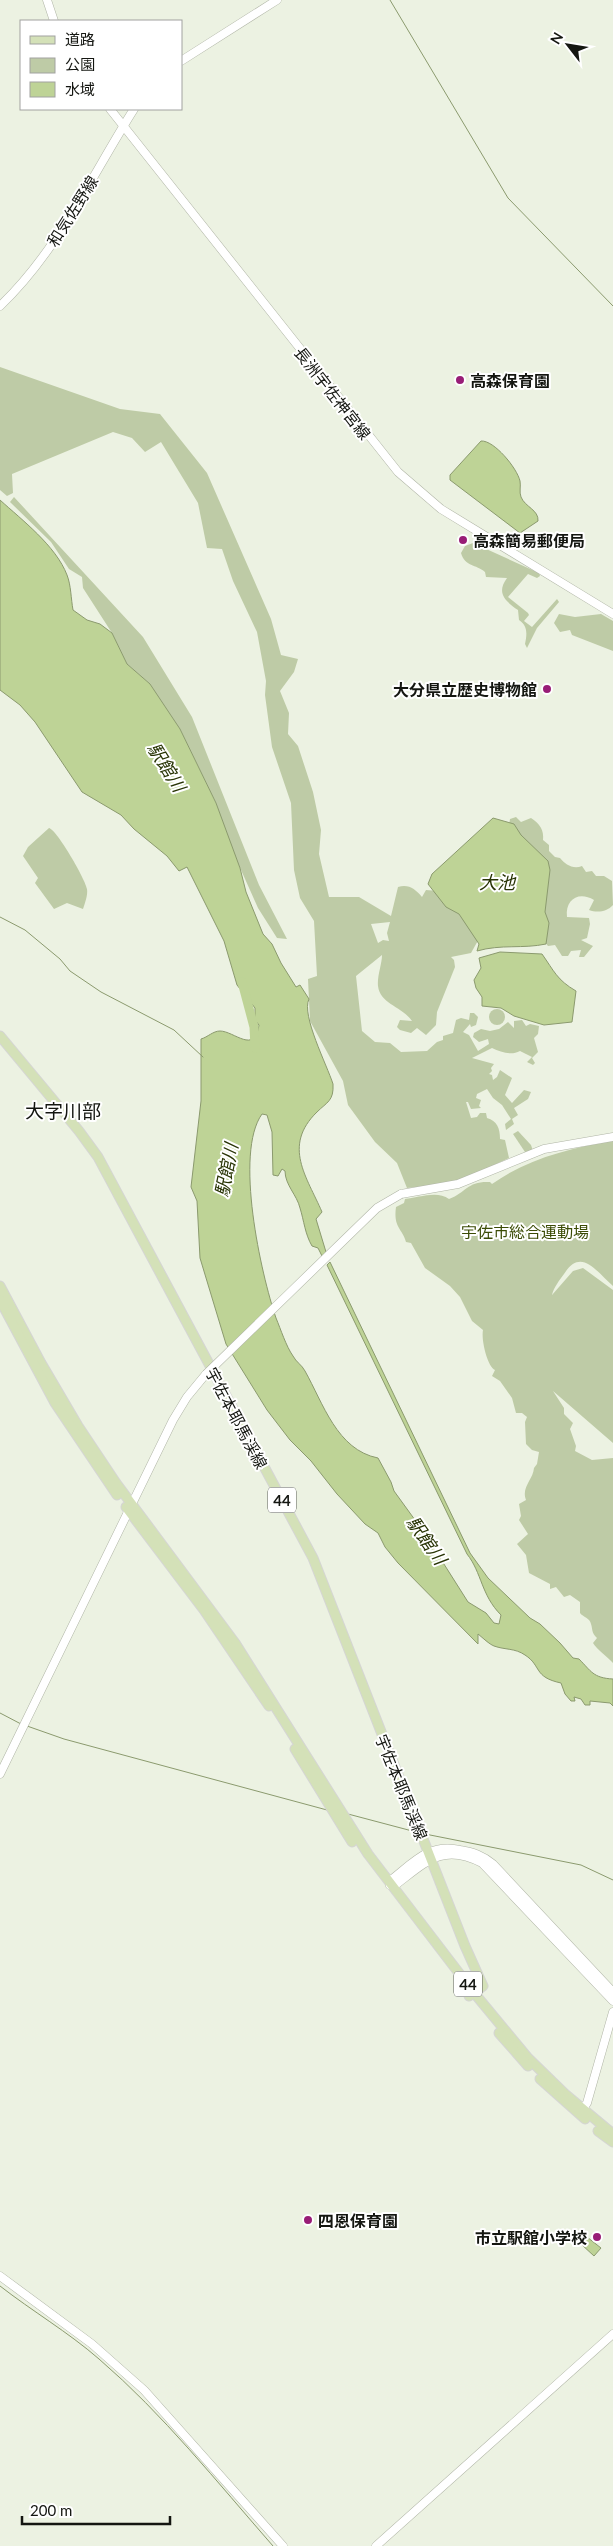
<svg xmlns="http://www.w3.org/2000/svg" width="613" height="2546" font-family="Lato,'Noto Sans JP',sans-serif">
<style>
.green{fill:#becba6;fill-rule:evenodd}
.water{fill:#bed396;stroke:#8b9a6e}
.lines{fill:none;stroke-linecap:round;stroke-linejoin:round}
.stream{stroke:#8b9a6e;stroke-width:1}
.river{stroke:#bed396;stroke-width:9}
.secondary-casing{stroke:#b0b5a6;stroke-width:9}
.primary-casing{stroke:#d5d5d4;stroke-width:11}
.secondary{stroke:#fff;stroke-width:8}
.primary{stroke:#d4e1b8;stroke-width:9}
.secondary-bridge-casing{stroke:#b0b5a6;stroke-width:9;stroke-linecap:butt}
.secondary-bridge{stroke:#fff;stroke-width:8}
.poi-dot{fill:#981d76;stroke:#fff;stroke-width:2}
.labels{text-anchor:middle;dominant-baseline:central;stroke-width:4;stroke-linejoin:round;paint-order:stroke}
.shield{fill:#fff;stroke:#5a5c58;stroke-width:1}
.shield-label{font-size:15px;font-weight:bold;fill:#141611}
.street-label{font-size:16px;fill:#141611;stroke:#fff}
.poi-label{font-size:16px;font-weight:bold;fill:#141611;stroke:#fff;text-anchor:start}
.park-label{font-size:16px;fill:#3b4b05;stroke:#fff}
.water-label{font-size:18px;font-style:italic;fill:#283405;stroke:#fff}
.quarter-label{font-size:19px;fill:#141611;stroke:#fff}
</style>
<rect width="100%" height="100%" fill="#ecf2e2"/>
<g class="green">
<path d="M0 367 120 409 160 414 207 473 271 619 281 655 298 659 294 672 280 691 289 713 288 734 298 746 313 792 321 830 319 854 329 897H359L391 916 398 887C409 884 415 889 422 897L426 890 438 891 480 937 471 953 451 957 454 960 455 967 437 1012 436 1025 426 1035 417 1028 411 1033 400 1030 397 1027 400 1020 412 1021C403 1007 380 1004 378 986 377 976 382 964 382 955L356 976 362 1031 375 1042 390 1043 401 1052 427 1051 437 1042 443 1040V1036L453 1033 456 1020 461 1018 469 1020 470 1013H474L478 1017 476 1025 471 1027 470 1024 463 1032 469 1035 478 1051 489 1044 488 1039 479 1042 473 1037 474 1033 481 1029 490 1031 499 1029 508 1022 514 1028V1021L522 1020 526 1026 530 1024 539 1026 538 1034 534 1038 538 1052 532 1058 535 1063 533 1065 527 1062 532 1057 520 1051C511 1056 501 1052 492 1048L472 1058 494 1064 491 1068 492 1071 489 1074 492 1075 493 1080 497 1077 500 1070 512 1078 505 1095 512 1103 524 1090 531 1092 528 1099 514 1108 518 1115 512 1119 514 1124 506 1130 505 1124 511 1119 502 1105 493 1098 487 1089 477 1094 476 1098 481 1100 479 1106 481 1108 471 1109 468 1102H466L471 1118 477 1117 480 1113H486L487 1118C497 1121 500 1128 500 1139L505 1140 509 1158 464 1179 446 1184 407 1188 397 1163 375 1142 348 1105 343 1081 310 1021 308 979 317 976 314 921 300 898 294 870 291 803 272 747 265 695 266 681 257 632 233 581 222 549 207 548 198 503 161 442 145 452 132 438 113 432 12 474 13 493 7 496 0 490ZM390 922 387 933 389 941 383 940 378 943 371 924Z"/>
<path d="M14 497 143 637 192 717 259 885 287 939 277 938 258 908 233 852 216 803 180 729 150 684 127 664 112 633 83 588 82 577 69 569 51 542 10 502Z"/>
<path d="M473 543 539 573 540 576 537 578 528 574 508 597 528 613 529 615 524 621 532 627 557 599 559 602 537 628 527 648 525 644C527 634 528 626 519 620L518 610C505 601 496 593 507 578L486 577 485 572C476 564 465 567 461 553L465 546Z"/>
<path d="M559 614 575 617 601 614 613 621V651L572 635 570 630 560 632 554 623Z"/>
<path d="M516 817 521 822 531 818C540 824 544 830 543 840L549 845V851L555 857 560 858C565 864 573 870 582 866L586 872 592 871 596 876H604L612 881 613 905C607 912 597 913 589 910L594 900C579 891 565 899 567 917L589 918 590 924 587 938 581 940 593 946 584 957H579L581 950 571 951 568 956H562L555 945 548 946 542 939 509 825 510 819Z"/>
<path d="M49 828C57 830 86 880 87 889 88 895 85 903 83 909L67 903 54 909 35 883 38 878 23 856 28 847Z"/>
<circle cx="497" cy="1017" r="8"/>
<path d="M518 1131 531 1145 533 1151 525 1152 513 1134Z"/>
<path d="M613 1141V1286C596 1271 581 1247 564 1274 559 1281 554 1287 552 1295L573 1271 583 1268 613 1290V1443L553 1391 564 1408V1414L573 1423 570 1429 576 1446 575 1451 592 1460 613 1458V1663C607 1656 597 1650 593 1643L597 1638C591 1632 593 1630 591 1624 590 1618 583 1617 580 1613V1602L570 1595 564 1597 556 1587 550 1589V1584L529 1573 526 1555 517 1544 528 1534 519 1520 521 1516 519 1504 526 1500C521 1487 533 1480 534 1468L537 1464 539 1452 532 1450 526 1444 525 1422 527 1417 522 1413H516L512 1398 500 1381 492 1376 495 1370C487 1366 481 1339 483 1330L472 1321 460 1297 450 1286 425 1268 411 1243 406 1242C403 1229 393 1228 396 1207L404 1203 405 1199C418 1198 437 1190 449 1199 467 1192 467 1181 490 1182L492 1184C527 1159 570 1148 613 1141Z"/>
</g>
<g class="water">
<path d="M481 441C494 440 517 468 520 481 521 486 519 492 521 497 525 507 539 510 538 521L520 533 450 480V475Z"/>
<path d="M0 500C22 520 56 546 67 575 71 585 71 599 73 610L87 620 100 624 112 633 127 664 150 684 180 729 216 803 240 868 246 892 263 934 272 944 281 963 296 987 300 985 309 999C301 1015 327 1065 333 1084 334 1101 327 1102 317 1112 282 1146 307 1177 322 1212L316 1219 326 1252 322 1256 318 1248 312 1246C305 1234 304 1221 300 1208 297 1195 285 1185 285 1171L282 1169 278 1176 273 1175 272 1132 267 1115 262 1114C234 1153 261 1274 276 1318 281 1330 286 1346 293 1356 296 1362 302 1365 305 1371 323 1403 337 1450 378 1458L391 1482 394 1491 423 1531 468 1602 486 1613 494 1623 499 1624 501 1615C481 1595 482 1573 467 1554L327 1265 330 1262 470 1553 488 1578 530 1618 540 1624 560 1643 573 1658 579 1659C591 1671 593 1678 613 1679V1706L610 1703 590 1701V1705H585L581 1699 574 1697 575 1701H571L565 1694 561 1683C533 1677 542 1666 525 1655 515 1648 505 1650 494 1646 489 1644 483 1638 478 1634V1644L398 1563 385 1547 378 1533 365 1524 337 1494 311 1461 290 1440 267 1410 226 1344 200 1258 197 1201 191 1187 201 1101V1039C208 1037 213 1031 220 1031 234 1031 255 1055 259 1025L255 1020V1008L237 985 224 941 187 867 179 871 167 856 134 829 121 815 82 792 35 722 20 705 0 690Z"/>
<path d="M493 818 514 824 521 835 548 861 550 870 545 912 549 923 546 944C523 949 501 944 477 951L479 944 459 914 446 907 428 884 432 874Z"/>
<path d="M500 952 542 954C554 971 557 980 576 991L572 1022 544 1025 514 1016 501 1008 482 1006V997L476 988 474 980 481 968 479 958Z"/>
<path d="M587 2237 601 2248 594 2256 581 2244Z"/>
</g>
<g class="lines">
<g class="stream">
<path d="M390 0 508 198 613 306"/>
<path d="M0 917 25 930 60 959 70 971 101 992 174 1030 203 1057"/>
<path d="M0 1713 21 1724"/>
<path d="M27 1726 64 1739 327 1810"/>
<path d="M348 1814 416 1832"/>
<path d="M425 1834 581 1865 613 1880"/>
<path d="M0 2286C32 2311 68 2332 99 2359 163 2414 217 2482 273 2546"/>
</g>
<path class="river" d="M242 982 254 1027 255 1048"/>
<defs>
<g id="secondary">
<path d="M47 0 54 21"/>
<path d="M181 61 277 0"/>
<path d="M110 109 398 472 441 509 613 614"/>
<path d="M0 306C58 251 92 175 134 109"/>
<path d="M401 1194 458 1184 544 1149 613 1137"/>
<path d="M0 1774 173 1420 187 1397 206 1374"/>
<path d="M613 1992 493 1864C482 1855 473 1852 460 1850 429 1843 414 1862 391 1880L390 1885 394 1886C425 1863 442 1842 482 1863L613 2001"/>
<path d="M580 2113 587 2103 613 2012"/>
<path d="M0 2276 92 2344 144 2390 283 2546"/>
<path d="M376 2546 613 2334"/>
</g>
<g id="primary">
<path d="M0 1036 79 1131 98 1157 313 1558 465 1946 483 1986 469 1996"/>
<path d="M0 1286 41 1363 78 1426 116 1483 235 1643 368 1854 475 1994 528 2058 565 2094 613 2134"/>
<path d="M0 1300 55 1403 117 1495"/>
<path d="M126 1507 204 1610 269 1706"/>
<path d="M295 1749 352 1842"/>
<path d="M499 2033 528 2066"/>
<path d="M540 2079 585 2119"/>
<path d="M598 2131 613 2142"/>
</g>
</defs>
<use href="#secondary" class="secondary-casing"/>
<use href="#primary" class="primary-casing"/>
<use href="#secondary" class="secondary"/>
<use href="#primary" class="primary"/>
<defs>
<path id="secondary-bridge" d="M206 1374 377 1208 401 1194"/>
</defs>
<use href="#secondary-bridge" class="secondary-bridge-casing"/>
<use href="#secondary-bridge" class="secondary-bridge"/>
</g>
<g class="poi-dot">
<circle cx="460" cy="380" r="5"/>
<circle cx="463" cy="540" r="5"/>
<circle cx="547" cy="689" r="5"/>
<circle cx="308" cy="2220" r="5"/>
<circle cx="597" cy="2237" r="5"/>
</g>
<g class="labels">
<g class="shield">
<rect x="268" y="1487.5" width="28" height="25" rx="4"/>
<rect x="454" y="1971.5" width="28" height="25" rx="4"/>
</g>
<g class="shield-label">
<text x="282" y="1500">44</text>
<text x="468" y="1984">44</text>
</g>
<g class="street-label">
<text transform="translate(72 211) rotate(-58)">和気佐野線</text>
<text transform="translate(333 393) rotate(52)">長洲宇佐神宮線</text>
<text transform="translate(237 1418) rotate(62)">宇佐本耶馬渓線</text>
<text transform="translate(402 1787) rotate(68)">宇佐本耶馬渓線</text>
</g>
<g class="poi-label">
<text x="470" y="380">高森保育園</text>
<text x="473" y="540">高森簡易郵便局</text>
<text x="537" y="689" text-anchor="end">大分県立歴史博物館</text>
<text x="318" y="2220">四恩保育園</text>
<text x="587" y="2237" text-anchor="end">市立駅館小学校</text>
</g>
<g class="park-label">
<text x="525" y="1231">宇佐市総合運動場</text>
</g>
<g class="water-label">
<text transform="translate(167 767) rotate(58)">駅館川</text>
<text x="497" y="882">大池</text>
<text transform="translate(226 1170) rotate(-79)">駅館川</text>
<text transform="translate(427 1540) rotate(55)">駅館川</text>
</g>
<g class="quarter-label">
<text x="63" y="1110">大字川部</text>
</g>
</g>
<rect x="20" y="20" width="162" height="90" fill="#ffffff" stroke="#a1a2a0"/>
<rect x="30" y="36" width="25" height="8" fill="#d4e1b8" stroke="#a1a2a0"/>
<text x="65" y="45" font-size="15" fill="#141611">道路</text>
<rect x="30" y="58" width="25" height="15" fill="#becba6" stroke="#a1a2a0"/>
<text x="65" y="70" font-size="15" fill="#141611">公園</text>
<rect x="30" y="82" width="25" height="15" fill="#bed396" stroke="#a1a2a0"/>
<text x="65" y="95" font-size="15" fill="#141611">水域</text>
<g transform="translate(568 45) rotate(301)" stroke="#ffffff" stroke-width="4" paint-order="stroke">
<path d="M0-4L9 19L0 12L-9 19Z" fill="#141611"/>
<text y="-8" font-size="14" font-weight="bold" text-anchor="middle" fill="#141611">N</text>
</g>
<path d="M22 2516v8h148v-8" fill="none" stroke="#141611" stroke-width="2.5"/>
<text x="30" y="2516" font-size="15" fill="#141611" stroke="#ffffff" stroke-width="4" paint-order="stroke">200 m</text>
</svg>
